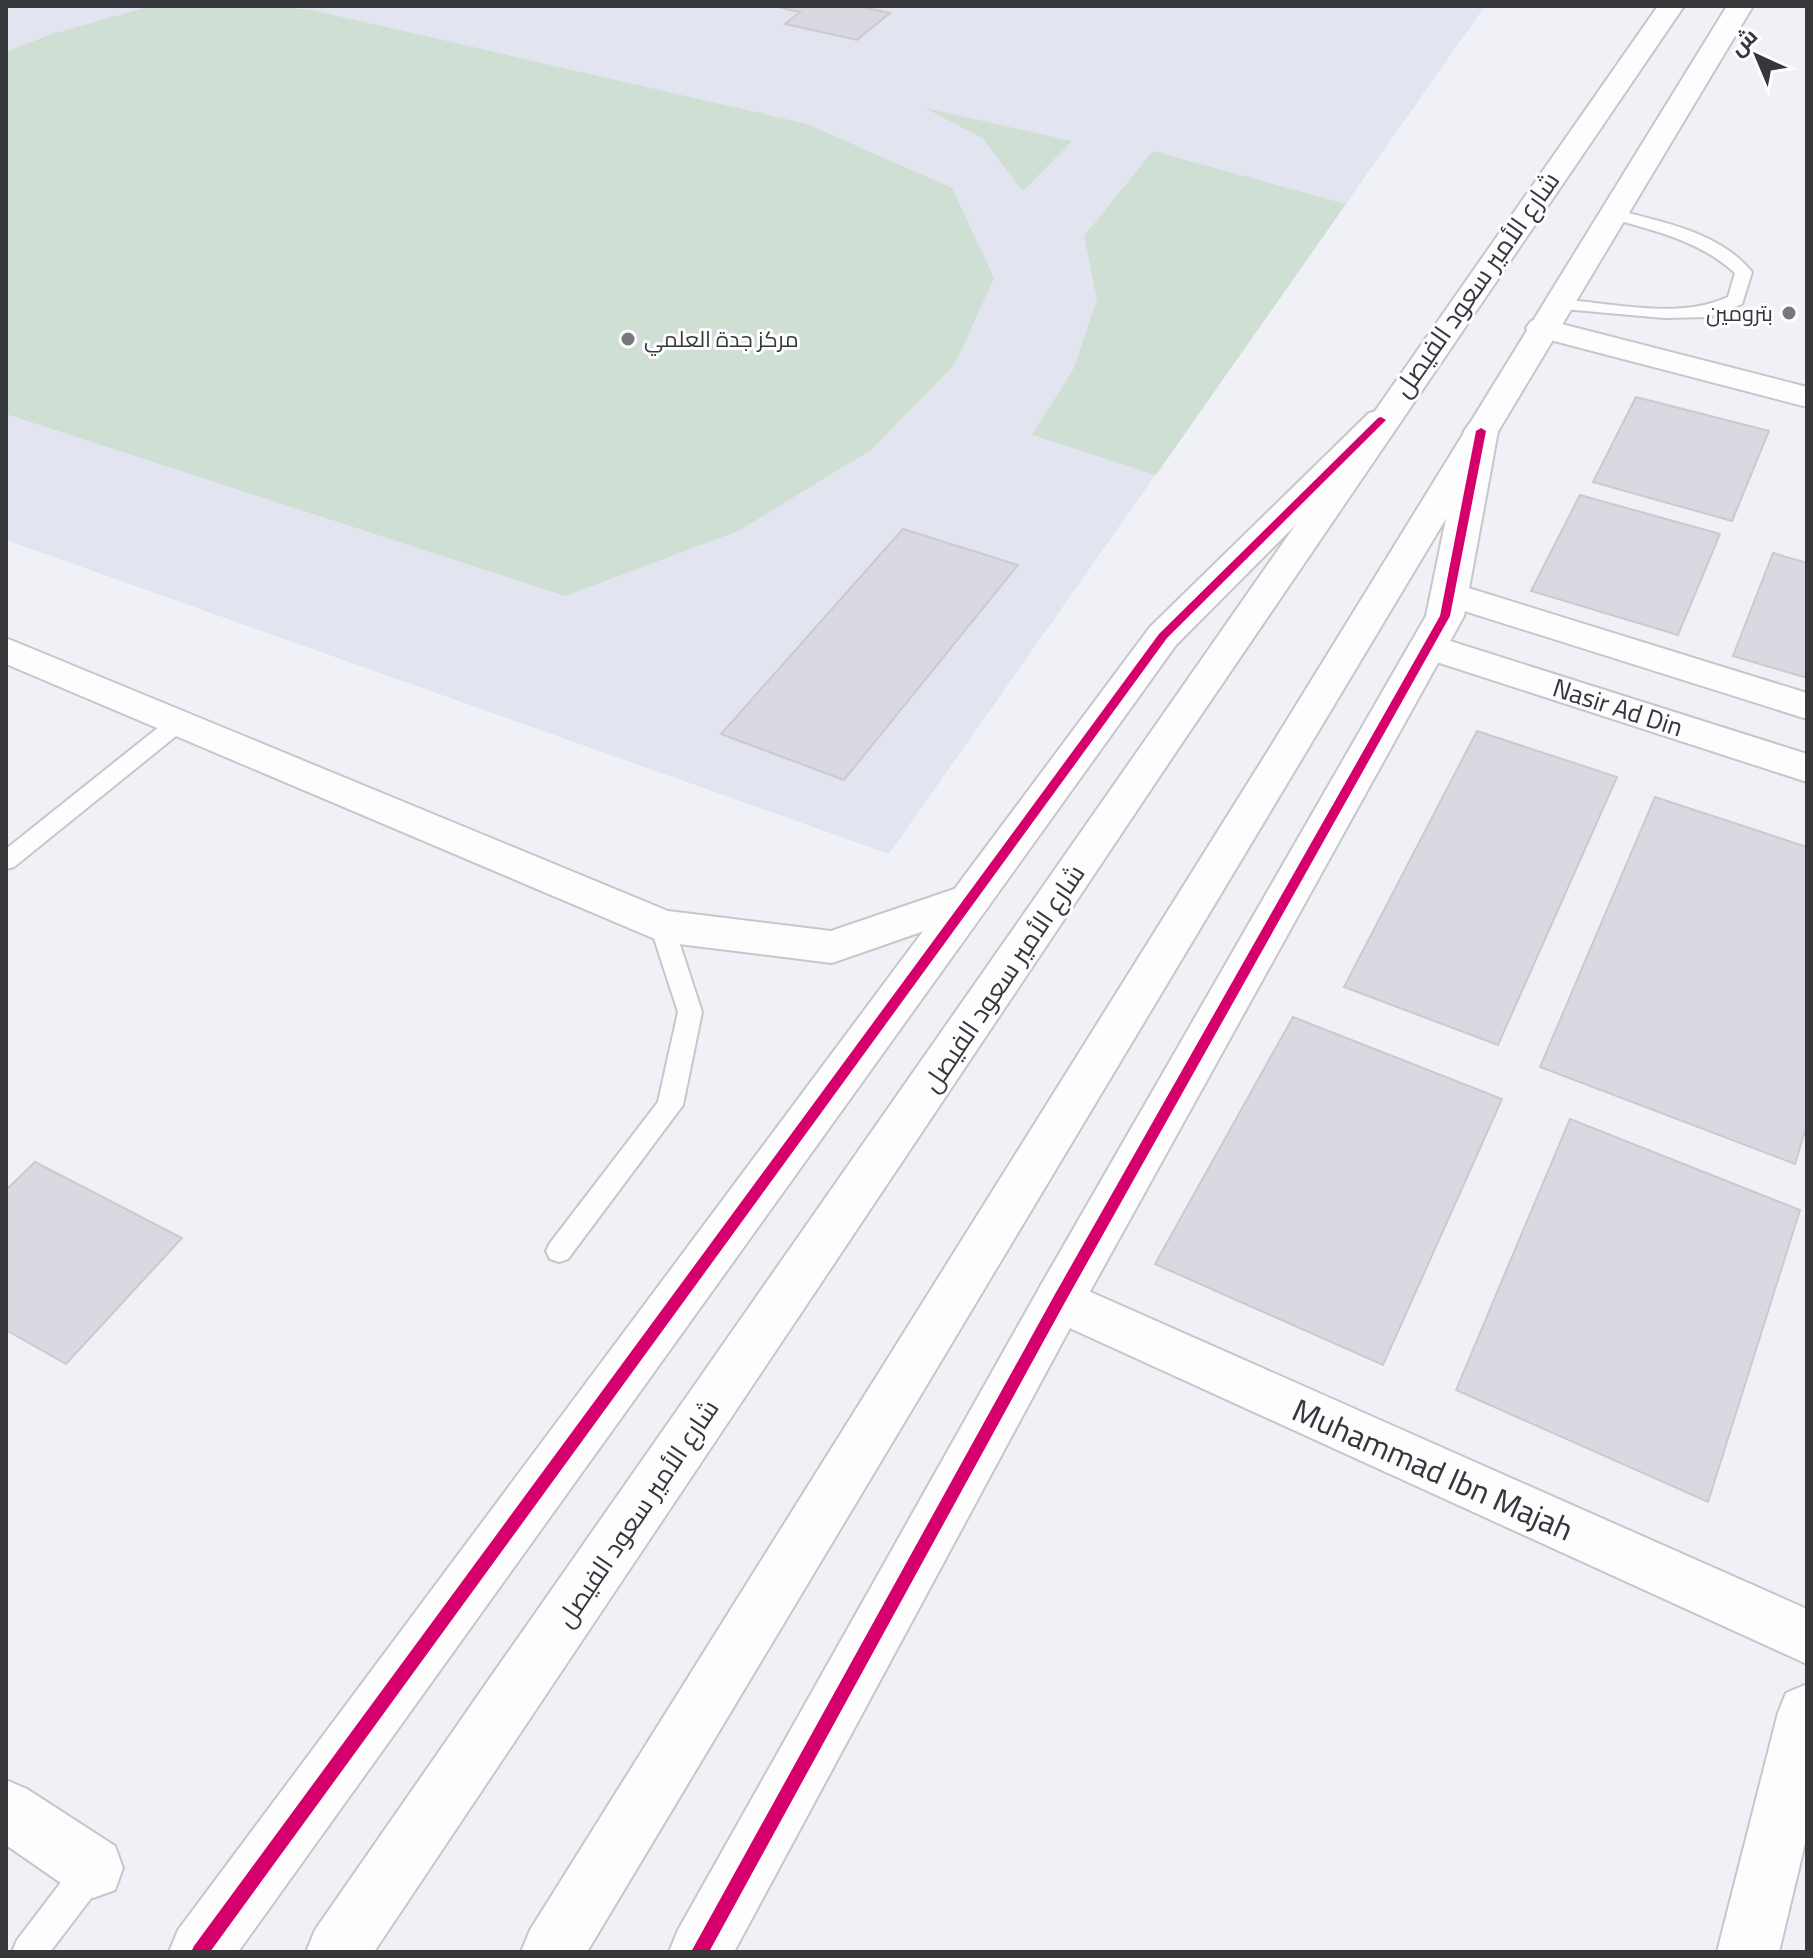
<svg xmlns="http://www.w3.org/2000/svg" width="1813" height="1958" font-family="Georgia,Cairo,serif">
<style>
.built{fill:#e2e5ef}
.green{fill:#d0dfd4}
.building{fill:#dad8e0;stroke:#cbcbce;stroke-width:2}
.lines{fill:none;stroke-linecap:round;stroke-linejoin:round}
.service-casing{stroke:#c6c7cb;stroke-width:4}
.minor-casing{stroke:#c6c7cb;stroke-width:4}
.tertiary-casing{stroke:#c6c7cb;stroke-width:4}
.primary-casing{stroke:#c6c7cb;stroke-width:4}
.service{fill:#fdfdfe;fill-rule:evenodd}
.minor{fill:#fdfdfe;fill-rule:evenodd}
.tertiary{fill:#fdfdfe;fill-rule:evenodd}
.primary{fill:#fdfdfe;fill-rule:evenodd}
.cycleway-casing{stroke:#fdfdff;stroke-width:5}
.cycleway{fill:#d6006c;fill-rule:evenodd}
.poi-dot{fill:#77787c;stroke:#fdfdff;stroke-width:3}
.labels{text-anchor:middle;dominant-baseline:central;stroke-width:6;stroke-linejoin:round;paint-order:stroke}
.far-poi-label{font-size:22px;fill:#36373a;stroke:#fdfdff;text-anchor:end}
.street-label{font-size:26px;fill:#36373a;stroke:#fdfdff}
.near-street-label{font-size:32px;fill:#36373a;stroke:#fdfdff}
</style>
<rect width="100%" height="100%" fill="#f0f1f6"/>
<path class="built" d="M6 6H1485L889 854 6 540Z"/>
<g class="green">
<path d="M151 6H264L312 10 807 124 952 188 994 278 955 364 871 450 738 531 565 596 6 414V52L49 35Z"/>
<path d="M925 108 1072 141 1023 191 982 138Z"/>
<path d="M1153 151 1346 204 1156 475 1032 435 1074 368 1097 299 1084 236Z"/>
</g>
<g class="building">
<path d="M774 6H857L890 13 857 40 785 24 800 12Z"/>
<path d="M1636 397 1769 431 1732 521 1593 482Z"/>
<path d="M1580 495 1720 534 1678 635 1531 591Z"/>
<path d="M903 529 1018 565 844 780 721 734Z"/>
<path d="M1773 553 1807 563V678L1733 656Z"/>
<path d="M1477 731 1617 777 1498 1045 1344 987Z"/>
<path d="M1655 797 1807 847V1124L1795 1164 1540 1067Z"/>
<path d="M1293 1017 1502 1099 1383 1365 1155 1264Z"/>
<path d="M1570 1119 1800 1210 1708 1502 1456 1390Z"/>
<path d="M35 1162 182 1238 66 1364 6 1330V1190Z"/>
</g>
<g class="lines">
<defs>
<g id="service">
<path d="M1612 209C1659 221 1720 232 1752 272L1742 304 1710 317 1664 318 1552 308 1550 304 1558 299C1612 303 1678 320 1728 297L1735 273C1699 240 1652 230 1606 217L1604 214Z"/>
<path d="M178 716 186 718 189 723 186 728 14 867 6 869V849L170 718Z"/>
<path d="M662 917 670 920 674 926 702 1012 683 1105 568 1259 559 1262 550 1259 546 1251 550 1243 658 1102 678 1012 650 926 654 920Z"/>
<path d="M93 1851 105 1856 110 1868 105 1880 50 1952H12L17 1940 81 1856Z"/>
</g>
<g id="minor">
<path d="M1542 319 1807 387V407L1531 335 1526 328 1531 321Z"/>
<path d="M1449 582 1807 693V719L1436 602 1431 594 1436 586Z"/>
<path d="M1428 634 1807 754V782L1415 655 1409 646 1415 637Z"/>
<path d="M6 638 668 911 831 931 972 883 987 887 993 898 987 909 832 963 662 942 6 664Z"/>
<path d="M1059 1278 1807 1609V1664L1041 1315 1034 1300 1041 1285Z"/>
<path d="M1807 1684V1835L1779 1952H1717L1778 1713 1786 1693Z"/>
<path d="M6 1780 27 1789 115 1846 123 1868 115 1890 93 1898 71 1890 6 1845Z"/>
</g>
<g id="tertiary">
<path d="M1381 410 1393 413 1398 420 1393 427 1176 645 238 1952H169L178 1930 1150 627 1369 413Z"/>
<path d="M1481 421 1493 424 1498 431 1464 616 1077 1315 734 1952H669L678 1930 1041 1285 1426 616 1464 431 1469 424Z"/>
</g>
<g id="primary">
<path d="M1658 6H1684L1182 743 374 1952H306L315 1930 483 1688Z"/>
<path d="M1727 6H1753L587 1952H521L530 1930 1266 754Z"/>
</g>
</defs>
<use href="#service" class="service-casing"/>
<use href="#minor" class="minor-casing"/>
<use href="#tertiary" class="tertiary-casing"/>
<use href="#primary" class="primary-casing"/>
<use href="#service" class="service"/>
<use href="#minor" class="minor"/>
<use href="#tertiary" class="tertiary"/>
<use href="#primary" class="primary"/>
<defs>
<g id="cycleway">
<path d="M1381 417 1386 420 1384 422 1167 638 210 1952H191L194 1946 1159 634 1378 418Z"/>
<path d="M1481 428 1486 431 1450 616 1064 1304 709 1952H691L1054 1296 1440 616 1476 431Z"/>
</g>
</defs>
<use href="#cycleway" class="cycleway-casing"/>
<use href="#cycleway" class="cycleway"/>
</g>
<g class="poi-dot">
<circle cx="1789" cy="313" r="8"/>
<circle cx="628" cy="339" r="8"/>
</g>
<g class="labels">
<g class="far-poi-label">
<text x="1773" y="313">بترومين</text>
<text x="644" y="339" text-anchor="start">مركز جدة العلمي</text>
</g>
<g class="street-label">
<text transform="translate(1476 284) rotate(-55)">شارع الأمير سعود الفيصل</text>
<text transform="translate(1618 707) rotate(18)">Nasir Ad Din</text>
<text transform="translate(1003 978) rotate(-56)">شارع الأمير سعود الفيصل</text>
<text transform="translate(637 1513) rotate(-56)">شارع الأمير سعود الفيصل</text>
</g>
<g class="near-street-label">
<text transform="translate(1433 1469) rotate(24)">Muhammad Ibn Majah</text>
</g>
</g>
<rect width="1813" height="1958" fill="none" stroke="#36373a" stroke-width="16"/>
<g transform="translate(1757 56) rotate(316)" stroke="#fdfdff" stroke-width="6" paint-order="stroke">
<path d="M0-6L14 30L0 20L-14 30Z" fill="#36373a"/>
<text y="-12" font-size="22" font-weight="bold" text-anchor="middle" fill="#36373a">ش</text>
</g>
</svg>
